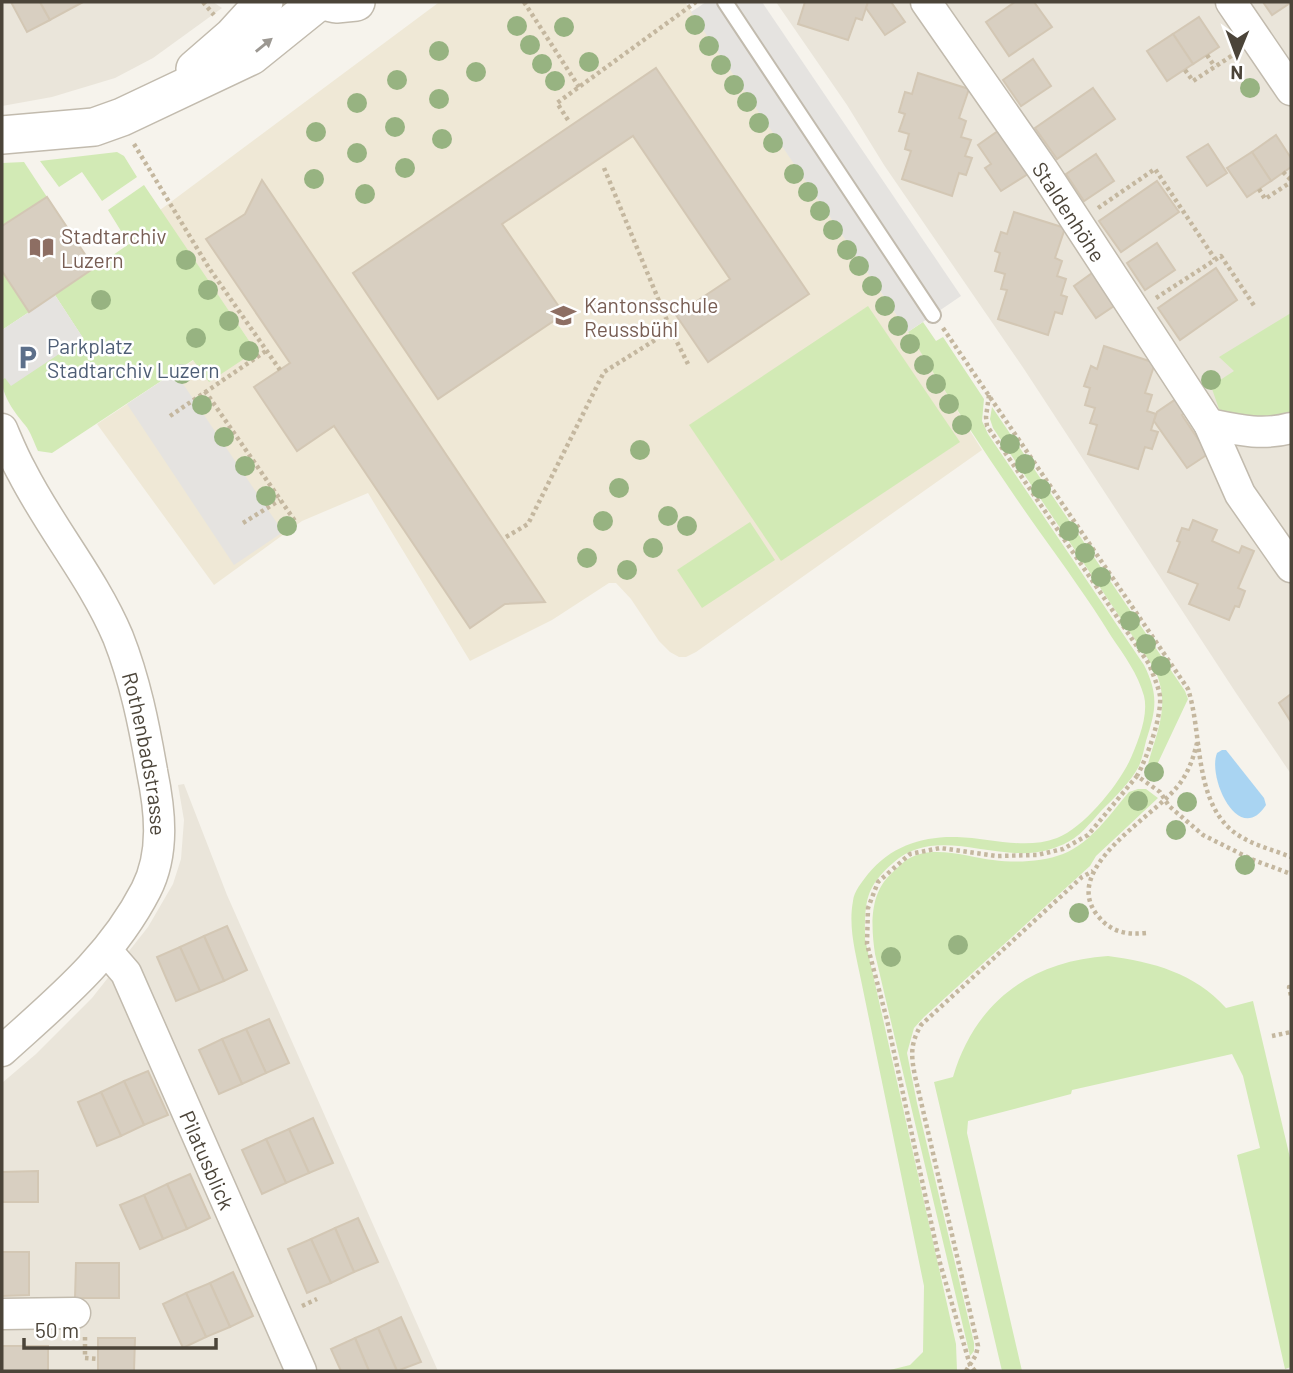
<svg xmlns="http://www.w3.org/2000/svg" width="1293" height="1373" font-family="Barlow,sans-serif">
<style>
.residential{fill:#eae5da}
.education{fill:#efe8d6}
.green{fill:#d2eab5}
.parking{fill:#e5e3e0}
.water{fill:#a9d4f2}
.building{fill:#d8cfc1;stroke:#d3c7b4;stroke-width:2}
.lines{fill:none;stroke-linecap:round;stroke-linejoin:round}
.service-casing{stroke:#c2bbae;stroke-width:18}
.minor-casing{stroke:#c2bbae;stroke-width:33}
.tertiary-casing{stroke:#c2bbae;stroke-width:40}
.path{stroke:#c4b79f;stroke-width:4.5;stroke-dasharray:3.5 3.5;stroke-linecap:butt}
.service{stroke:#fff;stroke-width:14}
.minor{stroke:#fff;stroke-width:30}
.tertiary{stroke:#fff;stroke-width:37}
.tree{fill:#97b381}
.oneway{fill:#9c9892}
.labels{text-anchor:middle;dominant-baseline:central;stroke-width:5;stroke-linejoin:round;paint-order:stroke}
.street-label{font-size:21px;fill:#4b4439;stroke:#fff}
.education-label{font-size:21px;fill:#785e54;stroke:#fff;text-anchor:start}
.service-label{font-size:21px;fill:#4e5e75;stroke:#fff;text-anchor:start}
</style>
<rect width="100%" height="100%" fill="#f6f3ec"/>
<g class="residential">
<path d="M2 2H213L222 8 153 58 115 78 52 97 2 106Z"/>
<path d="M776 2H1291V774L1236 693 1024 369 884 165 847 105Z"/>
<path d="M184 784 227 895 438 1371H2V1083L36 1054 92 998 148 927 173 884 181 859 184 820 178 785Z"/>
</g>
<path class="education" d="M443 2H685L908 332 982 450 696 652 686 657H679L670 652 659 641 631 599 616 583H609L552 620 470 661 368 493 302 521 214 585 97 424 194 360 256 351 160 210 438 3Z"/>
<g class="green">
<path d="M117 152 124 156 137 177 102 201 82 172 59 187 40 161Z"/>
<path d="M24 162 47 197 2 226V163Z"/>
<path d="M144 185 256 351 209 382 193 360 52 453 38 451C34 443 31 432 25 425 15 413 2 396 2 380L5 377 11 385 83 338 55 295 129 244 108 210Z"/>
<path d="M2 271 29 312 2 330Z"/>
<path d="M868 306 960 442 781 561 689 425Z"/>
<path d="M1291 313V417L1254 426 1219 409 1211 386 1234 371 1219 357Z"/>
<path d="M923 322 936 341 943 337 984 399 982 421 988 434 1144 665C1159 695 1156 710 1146 741 1144 749 1142 759 1139 766 1130 783 1114 798 1101 811 1084 830 1077 841 1051 849 998 866 938 823 893 863 864 888 865 904 865 939L956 1344 957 1371H886L910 1365 923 1352 924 1286 861 980C856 954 848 928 853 901 854 891 862 882 868 874 891 846 922 836 957 837 990 838 1025 850 1057 838 1083 828 1116 788 1129 762 1137 744 1149 716 1144 696 1138 674 1124 655 1111 636 1089 600 1064 566 1039 531 993 466 950 400 908 332Z"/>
<path d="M992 407 1185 691 1188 699 1156 767 1152 768 1148 764C1158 728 1171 704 1154 668L993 428 990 419Z"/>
<path d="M750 522 775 560 702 608 677 570Z"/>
<path d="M1138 789H1146L1158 798 1096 856 1090 866 924 1017 914 1028 907 1053 917 1103 974 1343V1351L970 1356 875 954C871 926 869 893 892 873 897 868 903 862 908 859 933 844 968 857 993 860 1016 863 1042 862 1063 854 1091 843 1110 814 1129 792Z"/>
<path d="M1108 956C1153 962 1195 973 1226 1008L1253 1001 1291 1162V1367L1285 1369 1237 1155 1260 1148 1243 1076 1232 1054 1072 1090 1071 1094 968 1121 967 1133 1022 1371H1002L934 1082 953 1077C975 1002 1031 961 1108 956Z"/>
</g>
<g class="parking">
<path d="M706 2H762L961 296 908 332 691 12Z"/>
<path d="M55 295 83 338 11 386 5 378 2 380V330Z"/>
<path d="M175 372 283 532 234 565 127 404Z"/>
</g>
<path class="water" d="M1222 750H1226L1264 798 1266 805C1239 847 1207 778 1217 753Z"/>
<g class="building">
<path d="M11 2H40L50 20 27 32Z"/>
<path d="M40 2H83L50 20Z"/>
<path d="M805 2H868L862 20 856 18 848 40 798 24Z"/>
<path d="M868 2H891L905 22 885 35 866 8Z"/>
<path d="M1015 2H1034L1052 27 1009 56 986 22Z"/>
<path d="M1263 2H1289L1290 3 1272 15Z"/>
<path d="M1199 17 1219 47 1193 64 1173 34Z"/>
<path d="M1173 34 1193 64 1167 81 1147 51Z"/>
<path d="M1033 59 1051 86 1021 106 1003 80Z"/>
<path d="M656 68 809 294 708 362 676 315 730 279 633 136 502 224 564 314 438 399 353 273Z"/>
<path d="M918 73 969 89 959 118 966 121 961 137 971 140 965 156 972 158 966 175 959 173 952 196 902 179 911 151 905 149 909 134 899 131 905 114 899 112 905 92 912 94Z"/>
<path d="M1093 88 1115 119 1057 159 1035 128Z"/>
<path d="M998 131 1028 174 1001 191 985 168 991 164 978 145Z"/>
<path d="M1276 135 1291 158V167L1271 181 1252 152Z"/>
<path d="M1208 144 1227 173 1207 186 1187 157Z"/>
<path d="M1252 152 1271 181 1247 197 1227 168Z"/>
<path d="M1096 154 1114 181 1084 201 1066 174Z"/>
<path d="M262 180 545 602 505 604 470 628 334 426 297 451 254 387 290 363 206 239 245 214Z"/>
<path d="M1157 181 1179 212 1121 252 1099 221Z"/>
<path d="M47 197 94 268 29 312 2 271V226Z"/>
<path d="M1014 212 1065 228 1055 258 1062 261 1057 276 1066 279 1061 295 1067 297 1062 314 1055 312 1048 335 998 319 1007 290 1001 289 1005 274 995 271 1000 253 995 251 1001 232 1007 234Z"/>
<path d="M1157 243 1175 270 1145 290 1127 263Z"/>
<path d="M1216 268 1237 300 1180 340 1158 308Z"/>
<path d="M1095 271 1117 304 1096 318 1074 286Z"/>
<path d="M1104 346 1155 363 1145 393 1152 395 1147 411 1156 414 1151 430 1158 432 1152 449 1145 447 1138 469 1088 454 1097 425 1090 423 1095 408 1085 405 1090 388 1084 386 1091 366 1097 369Z"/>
<path d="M1179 397 1189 411 1182 415 1208 454 1187 468 1154 421 1157 412Z"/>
<path d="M1193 520 1217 530 1212 541 1239 553 1242 546 1254 551 1238 588 1245 591 1239 607 1235 606 1229 620 1189 604 1198 584 1168 572 1180 542 1177 541 1182 528 1189 530Z"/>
<path d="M1291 694V722L1279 703Z"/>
<path d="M227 926 247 970 224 981 204 936Z"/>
<path d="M204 936 224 981 200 991 180 947Z"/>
<path d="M180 947 200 991 176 1001 157 957Z"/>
<path d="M269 1019 289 1063 266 1073 246 1029Z"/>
<path d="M246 1029 266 1073 242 1084 222 1039Z"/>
<path d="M222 1039 242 1084 219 1094 199 1050Z"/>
<path d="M148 1071 168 1115 144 1125 124 1081Z"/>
<path d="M124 1081 144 1125 121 1136 101 1092Z"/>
<path d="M101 1092 121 1136 97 1146 78 1102Z"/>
<path d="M313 1118 333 1163 309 1173 289 1129Z"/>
<path d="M289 1129 309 1173 286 1183 266 1139Z"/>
<path d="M266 1139 286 1183 262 1194 242 1150Z"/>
<path d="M38 1171V1202H2V1172Z"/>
<path d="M190 1174 210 1218 187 1229 167 1184Z"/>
<path d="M167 1184 187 1229 163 1239 144 1195Z"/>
<path d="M144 1195 163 1239 140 1249 120 1205Z"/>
<path d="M358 1218 378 1262 354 1272 335 1228Z"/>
<path d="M335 1228 354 1272 331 1283 311 1239Z"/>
<path d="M311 1239 331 1283 307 1293 288 1249Z"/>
<path d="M2 1252H29V1295L2 1296Z"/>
<path d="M76 1263H119V1298H75Z"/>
<path d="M233 1272 253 1316 230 1327 210 1283Z"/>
<path d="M210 1283 230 1327 206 1337 186 1293Z"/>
<path d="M186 1293 206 1337 183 1348 163 1304Z"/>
<path d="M401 1317 421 1362 397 1371 378 1328Z"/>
<path d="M378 1328 397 1371H369L355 1338Z"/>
<path d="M98 1338H135L134 1371H98Z"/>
<path d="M355 1338 369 1371H341L331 1349Z"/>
<rect x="2" y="1346" width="46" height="25"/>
</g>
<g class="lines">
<defs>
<path id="service" d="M725 2 933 315"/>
<g id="minor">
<path id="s1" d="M926 2 1043 170 1209 424 1240 494 1291 567"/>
<path d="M1231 2 1291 90"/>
<path d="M1209 424C1238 430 1262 436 1291 428"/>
<path id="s2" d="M2 429C8 443 14 458 22 472 51 529 93 578 118 637 135 680 144 725 152 771 160 810 165 853 146 890 111 958 57 1001 2 1051"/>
<path id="s3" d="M107 951 126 973 301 1371"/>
<path d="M2 1314 75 1313"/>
</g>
<g id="tertiary">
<path d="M327 2 336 4 356 2"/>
<path d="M195 69 233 36 264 2"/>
<path d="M2 135 94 127 122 117 251 56 318 2"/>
</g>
</defs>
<use href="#service" class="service-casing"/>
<use href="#minor" class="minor-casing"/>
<use href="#tertiary" class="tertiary-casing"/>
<g class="path">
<path d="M203 2 214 15"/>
<path d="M524 2 579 87"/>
<path d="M1207 55 1215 67"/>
<path d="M1185 70 1193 81 1236 53"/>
<path d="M568 120 557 103 696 2"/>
<path d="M134 144 209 268 280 370"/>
<path d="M604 168 671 330 688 364"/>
<path d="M1283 172 1291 180"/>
<path d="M1259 189 1265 199 1291 182"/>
<path d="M1098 208 1155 169 1215 259"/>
<path d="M1156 298 1221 256 1255 307"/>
<path d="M943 328 1188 689C1202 732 1194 793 1228 827 1244 843 1271 849 1291 857"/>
<path d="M205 391 295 521"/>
<path d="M989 395 986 417 987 426 1149 664C1153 675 1158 685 1160 696 1162 716 1147 758 1137 776"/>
<path d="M170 416 266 351"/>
<path d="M243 523 280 500"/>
<path d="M506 537 528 524 604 372 671 330"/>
<path d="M1146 933C1126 935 1111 932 1098 916 1059 869 1152 818 1177 787 1188 774 1193 759 1197 743"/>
<path d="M1291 987H1289L1291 996"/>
<path d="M1272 1036 1291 1032"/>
<path d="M302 1306 317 1299"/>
<path d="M85 1337V1358L98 1359"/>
<path d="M966 1371 976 1355 978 1346 915 1076C911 1056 910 1044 921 1025L1082 877 1093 871"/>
<path d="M975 1371 970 1365 940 1263 887 1020 867 944 868 908 878 882 910 854 940 848 997 856 1037 855 1063 849 1088 835 1137 776 1160 792 1169 806 1203 835 1251 859 1291 874"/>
</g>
<use href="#service" class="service"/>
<use href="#minor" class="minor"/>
<use href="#tertiary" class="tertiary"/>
</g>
<g class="tree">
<circle cx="695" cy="25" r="10"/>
<circle cx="517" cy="26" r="10"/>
<circle cx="564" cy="27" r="10"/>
<circle cx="530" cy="45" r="10"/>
<circle cx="709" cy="46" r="10"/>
<circle cx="439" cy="51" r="10"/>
<circle cx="589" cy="62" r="10"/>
<circle cx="542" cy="64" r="10"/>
<circle cx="721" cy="65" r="10"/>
<circle cx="476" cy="72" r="10"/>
<circle cx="397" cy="80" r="10"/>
<circle cx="555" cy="81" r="10"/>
<circle cx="734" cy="85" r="10"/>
<circle cx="1250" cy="88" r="10"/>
<circle cx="439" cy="99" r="10"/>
<circle cx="747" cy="102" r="10"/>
<circle cx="357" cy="103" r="10"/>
<circle cx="759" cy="123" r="10"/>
<circle cx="395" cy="127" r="10"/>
<circle cx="316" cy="132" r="10"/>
<circle cx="442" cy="139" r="10"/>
<circle cx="773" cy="143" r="10"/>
<circle cx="357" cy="153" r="10"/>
<circle cx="405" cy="168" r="10"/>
<circle cx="794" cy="174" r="10"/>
<circle cx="314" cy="179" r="10"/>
<circle cx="808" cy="192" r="10"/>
<circle cx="365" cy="194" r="10"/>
<circle cx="820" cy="211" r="10"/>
<circle cx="833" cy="230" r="10"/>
<circle cx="847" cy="250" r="10"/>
<circle cx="186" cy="260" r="10"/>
<circle cx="859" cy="266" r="10"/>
<circle cx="872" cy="286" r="10"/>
<circle cx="208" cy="290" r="10"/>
<circle cx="101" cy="300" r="10"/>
<circle cx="885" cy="306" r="10"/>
<circle cx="229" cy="321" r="10"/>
<circle cx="898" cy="326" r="10"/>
<circle cx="196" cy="338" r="10"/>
<circle cx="910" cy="344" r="10"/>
<circle cx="249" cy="351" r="10"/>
<circle cx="924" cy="365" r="10"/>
<circle cx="182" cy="374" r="10"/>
<circle cx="1211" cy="380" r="10"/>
<circle cx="936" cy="384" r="10"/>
<circle cx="949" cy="404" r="10"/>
<circle cx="202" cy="405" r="10"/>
<circle cx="962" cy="425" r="10"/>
<circle cx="224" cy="437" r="10"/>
<circle cx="1010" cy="444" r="10"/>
<circle cx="640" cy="450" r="10"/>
<circle cx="1025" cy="464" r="10"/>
<circle cx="245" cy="466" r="10"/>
<circle cx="619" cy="488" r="10"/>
<circle cx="1041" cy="489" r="10"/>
<circle cx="266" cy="496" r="10"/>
<circle cx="668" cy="516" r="10"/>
<circle cx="603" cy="521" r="10"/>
<circle cx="287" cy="526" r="10"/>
<circle cx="687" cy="526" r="10"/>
<circle cx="1069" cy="531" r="10"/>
<circle cx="653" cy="548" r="10"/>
<circle cx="1085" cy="553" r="10"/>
<circle cx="587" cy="558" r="10"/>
<circle cx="627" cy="570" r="10"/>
<circle cx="1101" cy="577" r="10"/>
<circle cx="1130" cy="621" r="10"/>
<circle cx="1146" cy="644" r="10"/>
<circle cx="1161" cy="666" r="10"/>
<circle cx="1154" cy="772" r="10"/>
<circle cx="1138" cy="801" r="10"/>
<circle cx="1187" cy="802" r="10"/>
<circle cx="1176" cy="830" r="10"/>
<circle cx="1245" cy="865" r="10"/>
<circle cx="1079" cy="913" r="10"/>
<circle cx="958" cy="945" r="10"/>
<circle cx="891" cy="957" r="10"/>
</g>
<defs><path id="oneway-solid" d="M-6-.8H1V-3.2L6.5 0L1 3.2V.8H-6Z" transform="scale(1.75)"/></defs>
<use class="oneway" href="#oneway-solid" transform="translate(264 45) rotate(-39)"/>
<defs>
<symbol id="library-bare" viewBox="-9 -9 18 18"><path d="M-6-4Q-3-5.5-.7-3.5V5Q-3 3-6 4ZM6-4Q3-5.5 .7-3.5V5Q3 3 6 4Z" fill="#8d6e63" stroke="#fff" stroke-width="2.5" paint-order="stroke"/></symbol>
<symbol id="school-bare" viewBox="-9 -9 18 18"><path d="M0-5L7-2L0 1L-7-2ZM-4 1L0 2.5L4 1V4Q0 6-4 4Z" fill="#8d6e63" stroke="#fff" stroke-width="2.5" paint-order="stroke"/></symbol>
<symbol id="parking-bare" viewBox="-9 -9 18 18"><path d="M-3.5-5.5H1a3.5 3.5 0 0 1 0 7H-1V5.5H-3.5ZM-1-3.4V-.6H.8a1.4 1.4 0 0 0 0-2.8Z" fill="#5c6f8a" stroke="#fff" stroke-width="2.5" paint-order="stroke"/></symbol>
</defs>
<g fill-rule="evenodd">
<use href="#library-bare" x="24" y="230" width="35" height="35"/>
<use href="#school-bare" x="546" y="298" width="35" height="35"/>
<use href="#parking-bare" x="10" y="340" width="35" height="35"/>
</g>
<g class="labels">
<g class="street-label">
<text stroke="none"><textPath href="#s1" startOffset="254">Staldenhöhe</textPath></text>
<text stroke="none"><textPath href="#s2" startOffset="359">Rothenbadstrasse</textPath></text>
<text stroke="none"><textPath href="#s3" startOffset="233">Pilatusblick</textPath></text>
</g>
<g class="education-label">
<text x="61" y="235">Stadtarchiv<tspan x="61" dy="24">Luzern</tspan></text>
<text x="584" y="304">Kantonsschule<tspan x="584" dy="24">Reussbühl</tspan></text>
</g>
<g class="service-label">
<text x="47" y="345">Parkplatz<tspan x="47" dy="24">Stadtarchiv Luzern</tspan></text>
</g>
</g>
<rect width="1293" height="1373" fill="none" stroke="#4b4439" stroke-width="7"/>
<g transform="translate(1237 56) rotate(181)" stroke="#ffffff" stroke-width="5" paint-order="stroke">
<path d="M0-5L12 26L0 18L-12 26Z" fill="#4b4439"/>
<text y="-10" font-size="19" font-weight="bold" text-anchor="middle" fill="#4b4439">N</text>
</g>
<path d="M24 1338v10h192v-10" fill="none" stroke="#4b4439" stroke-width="3.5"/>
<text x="35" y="1338" font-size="21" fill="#4b4439" stroke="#ffffff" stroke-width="5" paint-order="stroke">50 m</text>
</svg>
